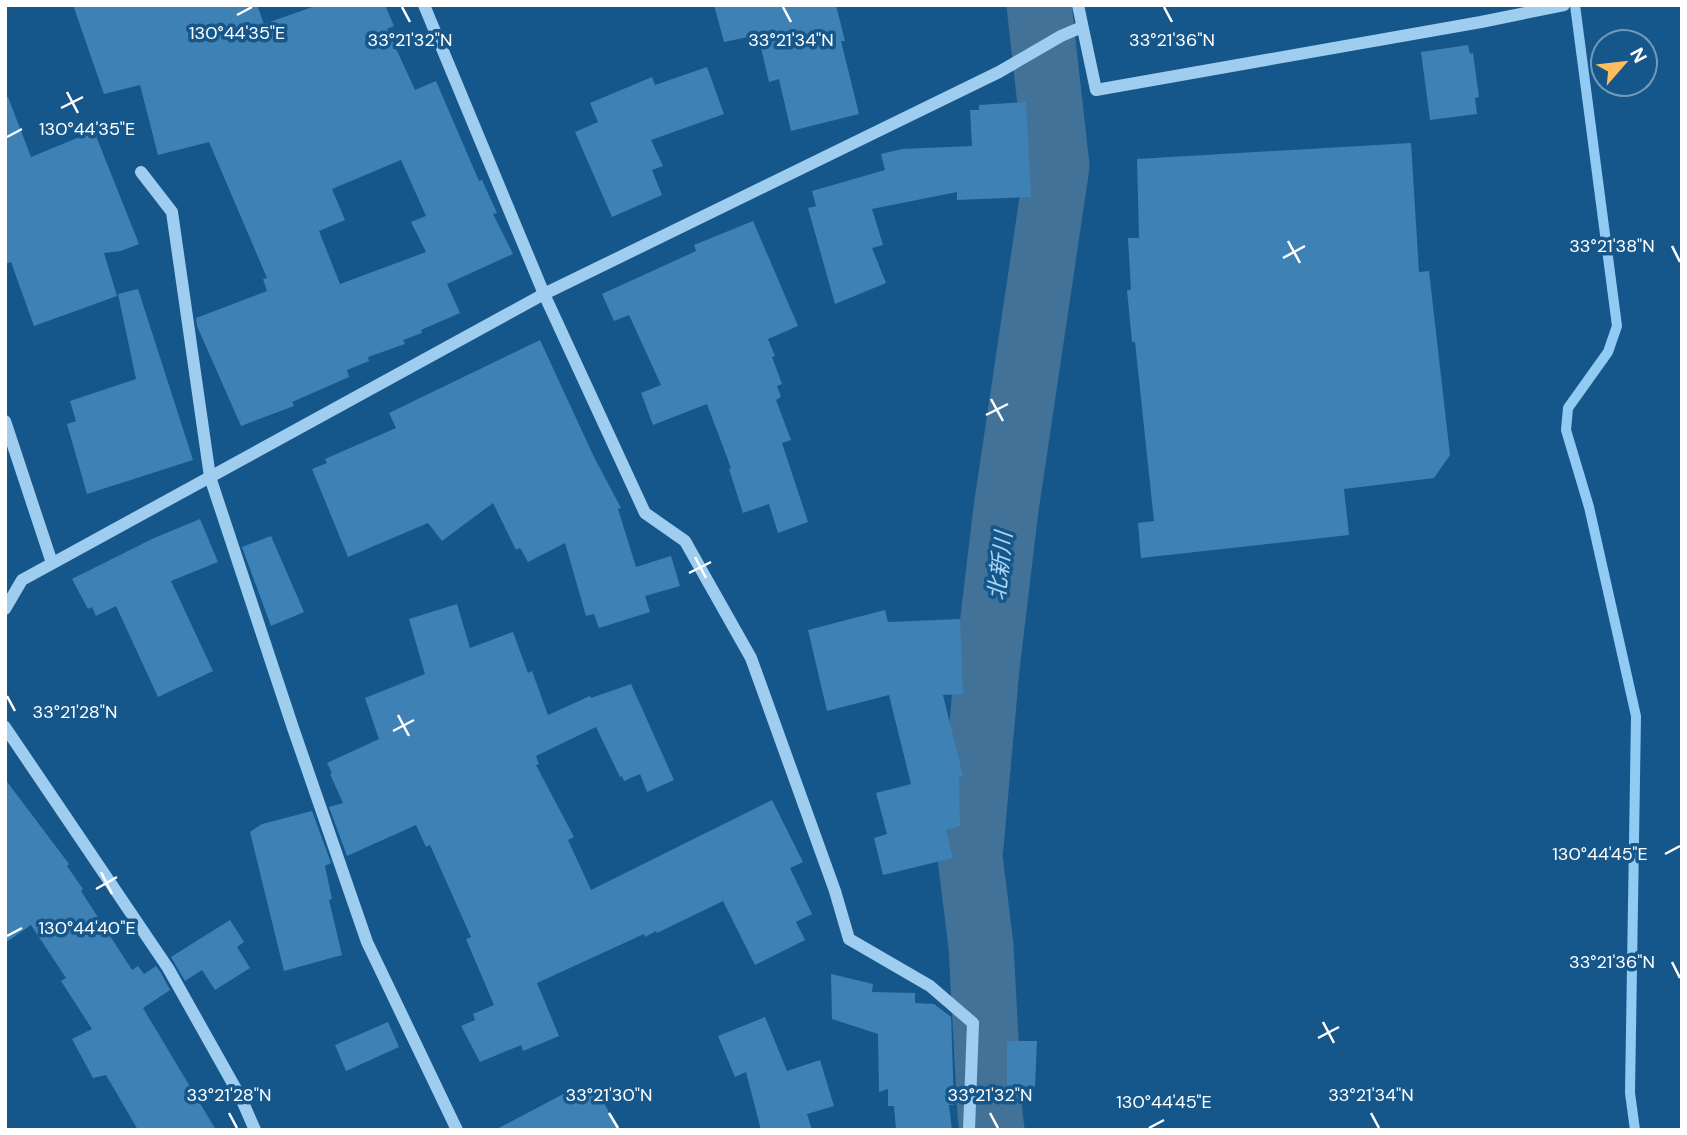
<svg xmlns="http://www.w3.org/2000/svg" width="1687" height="1135" font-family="'DM Sans','Noto Sans JP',sans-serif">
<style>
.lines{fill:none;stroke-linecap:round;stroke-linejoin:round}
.stream{stroke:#91caf2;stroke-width:10}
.river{stroke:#437298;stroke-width:65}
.building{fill:#3e81b4;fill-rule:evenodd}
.minor{stroke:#9fcdef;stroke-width:12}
.ticks{fill:none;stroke:#fff;stroke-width:2.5}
.labels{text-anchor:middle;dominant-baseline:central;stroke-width:7;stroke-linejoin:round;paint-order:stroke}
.water-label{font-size:23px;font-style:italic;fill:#abd6f6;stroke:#16578b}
.ticks-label{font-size:18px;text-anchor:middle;fill:#fff;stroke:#16578b;stroke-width:7;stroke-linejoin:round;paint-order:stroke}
</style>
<rect width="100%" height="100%" fill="#16578b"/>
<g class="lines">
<path class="stream" d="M1575 5 1617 326 1608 352 1568 408 1566 430 1589 507 1636 716 1630 1093 1635 1130"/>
<path class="river" d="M992 1130 990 1115 981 946 970 857 987 668 1006 509 1057 166 1039 5"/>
</g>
<g class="building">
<path d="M73 5H257L264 24 318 5H385L394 26 387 29 415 90 436 81 479 181 482 180 497 213 493 214 513 254 447 284 460 313 421 330 422 333 403 340 405 344 368 357 369 361 347 370 349 377 292 402 294 406 241 426 197 326 196 318 267 291 263 279 267 278 209 142 158 155 140 85 104 94ZM401 160 426 216 411 222 426 252 340 284 319 231 345 220 332 189Z"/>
<path d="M714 5H836L845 41H841L859 114 791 131 779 79 769 82 758 35 724 42Z"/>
<path d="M1468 45 1470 54 1473 53 1479 97 1475 98 1477 114 1430 120 1421 52Z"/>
<path d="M707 67 724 114 651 140 663 166 652 170 662 195 612 217 575 132 598 122 590 103 652 77 655 85Z"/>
<path d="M5 97H8L31 157 94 131 139 244 121 251 104 253 117 296 34 326 11 262 5 264Z"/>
<path d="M1026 102 1031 197 957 200V192L872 209 883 245 872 248 886 283 835 304 808 208 816 206 812 191 885 170 881 154 902 149 972 146 970 110H979V105Z"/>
<path d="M1411 143 1419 272 1429 271 1450 455 1434 478 1344 489 1349 535 1141 558 1138 523 1154 521 1135 342H1132L1127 290H1131L1128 238H1139L1137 159Z"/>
<path d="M753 221 798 326 768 339 775 356 772 357 782 384 777 386 781 397 776 400 791 440 782 443 808 522 778 533 769 504 743 513 729 469 731 468 707 404 653 425 641 393 661 385 629 315 614 321 602 294 696 251 694 245Z"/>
<path d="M138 289 193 460 87 494 67 424 76 421 70 401 136 379 118 294Z"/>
<path d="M540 340 594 457 621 508 618 509 636 567 671 556 680 586 645 596 650 612 599 628 594 614 586 616 565 543 528 562 520 548 516 550 493 503 442 541 428 523 348 557 312 469 327 463 325 459 396 428 389 413Z"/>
<path d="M200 519 218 562 171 581 213 671 158 697 116 606 96 616 92 607 88 609 72 579 154 538Z"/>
<path d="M271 536 304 612 271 626 242 547Z"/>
<path d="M457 604 470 648 513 632 528 673 532 671 548 715 590 696 591 698 631 684 674 780 647 792 640 774 624 781 622 776 620 777 596 727 536 756 539 764 536 765 574 837 568 840 591 890 772 800 803 862 790 868 812 914 796 922 805 940 755 965 723 901 657 933 656 931 645 937 644 934 537 983 559 1036 523 1051 521 1045 480 1062 461 1026 475 1020 473 1014 494 1005 466 939 471 937 430 845 426 847 416 825 347 856 329 807 343 803 330 774 332 773 327 763 379 739 365 698 425 674 409 619Z"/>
<path d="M885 610 888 622 960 619 963 694 943 695 963 776 959 777 960 826 946 830 953 858 883 875 874 838 887 834 876 793 911 784 889 695 827 711 808 630Z"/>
<path d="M5 779 69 864 67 866 83 889 81 891 132 970 138 966 144 974 156 966 161 973 170 990 143 1008 216 1130H138L106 1075 93 1078 72 1039 92 1029 61 981 66 978 31 925 5 943Z"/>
<path d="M312 811 331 863 325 866 332 899 329 900 342 955 284 971 250 832 262 824Z"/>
<path d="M230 920 244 942 237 947 250 968 215 990 202 970 185 981 171 957Z"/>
<path d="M831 974 873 984 872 992 915 993V1003L934 1004 951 1017 954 1105H949L952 1130H896L894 1106H888V1089L879 1092 878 1034 832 1019Z"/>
<path d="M765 1017 787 1071 820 1060 834 1106 807 1114 812 1130H761L746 1072 735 1077 718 1036Z"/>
<path d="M388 1022 399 1047 346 1071 335 1045Z"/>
<path d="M1007 1041H1037L1035 1087H1007Z"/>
<path d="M597 1089 618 1130H495L569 1091 573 1099 589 1090 591 1092Z"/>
</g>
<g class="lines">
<g class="minor">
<path d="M424 5 544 294 645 513 685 541 751 658 835 891 849 939 930 986 973 1023 969 1130"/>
<path d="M1078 5 1096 90 1481 22 1564 5"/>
<path d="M141 172 172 212 210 477 293 728 367 942 457 1130"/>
<path d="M5 421 52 563"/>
<path d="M5 609 22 580 544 294 999 72 1061 36 1082 27"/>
<path d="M5 727 168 968 241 1098 255 1130"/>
</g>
</g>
<path class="ticks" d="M402 7 410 22M783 7 791 22M1164 7 1172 22M237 15 252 7M67 92 78 113M61 108 83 97M7 137 22 129M1288 241 1300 263M1672 246 1680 262M1283 258 1305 246M991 399 1003 421M986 415 1008 404M695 557 706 578M689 573 711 562M7 696 15 711M398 715 409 736M393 731 414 720M1665 854 1680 846M101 872 112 894M96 889 117 877M7 936 22 928M1672 962 1680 978M1323 1022 1334 1043M1318 1038 1339 1027M229 1113 237 1128M609 1113 618 1128M990 1113 998 1128M1371 1113 1379 1128M1149 1128 1164 1120"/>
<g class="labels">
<g class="water-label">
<text transform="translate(1000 566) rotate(-84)">北新川</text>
</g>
</g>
<g class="ticks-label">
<text x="237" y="39">130°44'35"E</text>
<text x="410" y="46">33°21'32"N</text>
<text x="791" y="46">33°21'34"N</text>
<text x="1172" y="46">33°21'36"N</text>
<text x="87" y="135">130°44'35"E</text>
<text x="1612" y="252">33°21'38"N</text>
<text x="75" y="718">33°21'28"N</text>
<text x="1600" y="860">130°44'45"E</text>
<text x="87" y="934">130°44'40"E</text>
<text x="1612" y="968">33°21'36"N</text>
<text x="229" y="1101">33°21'28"N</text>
<text x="609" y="1101">33°21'30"N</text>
<text x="990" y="1101">33°21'32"N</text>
<text x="1371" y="1101">33°21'34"N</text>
<text x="1164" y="1108">130°44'45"E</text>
</g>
<rect width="1687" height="1135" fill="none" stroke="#ffffff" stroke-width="14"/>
<g transform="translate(1624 63) rotate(62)"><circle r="33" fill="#16578b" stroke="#739ab9" stroke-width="2"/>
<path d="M0-5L12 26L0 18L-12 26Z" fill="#ffbd5d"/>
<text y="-10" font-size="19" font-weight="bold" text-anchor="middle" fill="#ffffff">N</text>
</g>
</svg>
